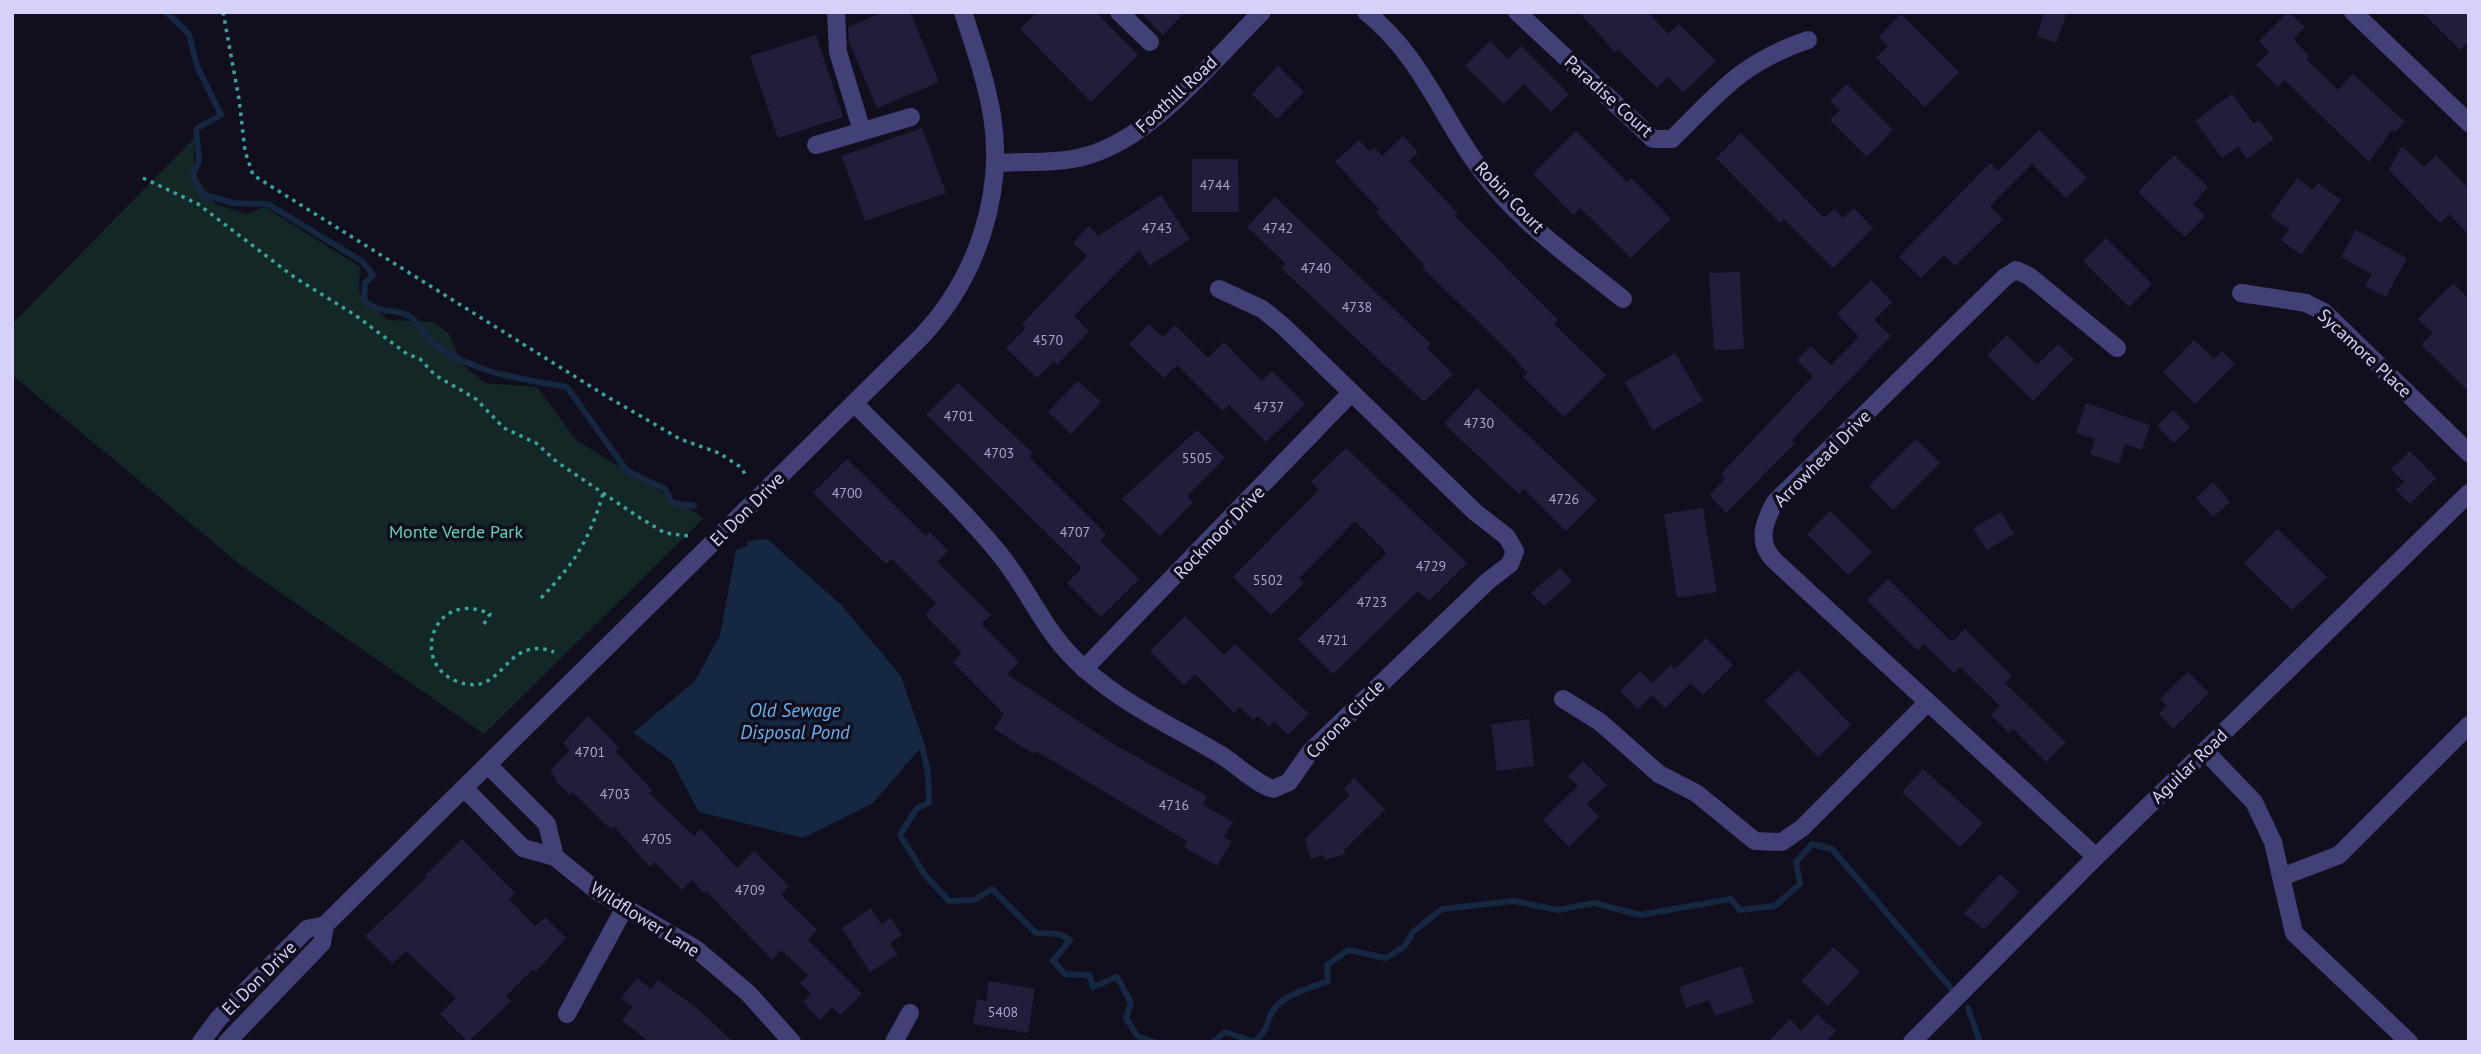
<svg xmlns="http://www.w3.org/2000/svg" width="2481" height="1054" font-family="'PT Sans',sans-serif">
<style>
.green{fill:#132726}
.water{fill:#152741}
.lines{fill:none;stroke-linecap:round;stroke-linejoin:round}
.stream{stroke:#152741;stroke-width:6}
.building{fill:#231d3c}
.path{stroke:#3da29b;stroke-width:3.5;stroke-dasharray:3.5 5;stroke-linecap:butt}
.minor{stroke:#414077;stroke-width:18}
.labels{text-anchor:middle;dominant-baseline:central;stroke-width:7;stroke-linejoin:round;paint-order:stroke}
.number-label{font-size:14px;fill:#a9a4ca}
.street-label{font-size:18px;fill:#d6d1f9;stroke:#110f1e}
.park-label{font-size:18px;fill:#68cfb4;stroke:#110f1e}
.water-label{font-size:19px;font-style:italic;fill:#6db2ec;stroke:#110f1e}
</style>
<rect width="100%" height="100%" fill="#110f1e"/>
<path class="green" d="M194 138V173L215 204 246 214 265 207 360 267 359 292 387 320 434 322 449 334 461 363 485 383 537 387 576 440 704 518 484 734 242 566 12 375V324Z"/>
<path class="water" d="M764 540 839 607 898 677 922 746 873 803 803 838 699 812 671 760 633 733 695 681 720 635 736 550Z"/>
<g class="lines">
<g class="stream">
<path d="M166 12 189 34 197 66 221 115 196 129 199 161 193 175 201 194 233 203 268 204 363 262 373 275 365 283 364 300C377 314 394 308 409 316 419 321 425 337 434 344 474 373 520 379 567 387L627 471 665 489 672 503 694 506"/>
<path d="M750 544 766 542 839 607 898 677 922 746 928 773 929 803 917 808 900 835 925 875 949 901 974 900 992 889 1036 933 1060 934 1070 940 1053 961 1065 974 1089 975 1093 987 1117 977 1131 1003 1126 1018 1137 1036 1155 1042"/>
<path d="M1968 1008 1980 1042"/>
<path d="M1213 1042 1225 1032 1255 1042C1271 1026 1265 1022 1274 1009 1284 994 1312 988 1328 981L1327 965 1348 950 1386 958 1404 947 1413 932 1442 909 1514 901 1558 910 1594 903 1640 915 1731 899 1740 910 1775 906 1800 884 1796 862 1812 844 1832 849 1950 987"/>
</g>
</g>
<g class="building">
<path d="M884 12H910L939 82 877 108 849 42 848 27Z"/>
<path d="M1037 12H1096L1138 55 1091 102 1020 29Z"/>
<path d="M1140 12H1185L1163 35Z"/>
<path d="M1579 12H1648L1668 34 1679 24 1716 61 1683 93 1668 77 1657 88 1618 49 1615 52Z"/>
<path d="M2044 12H2067L2056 43 2037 36Z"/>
<path d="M2288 12 2305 27 2293 39 2309 56 2306 59 2338 90 2353 74 2405 122 2395 132 2392 130 2369 162 2284 80 2278 87 2256 65 2269 52 2259 41Z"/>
<path d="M2422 12H2469V41L2460 50Z"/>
<path d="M1901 14 1959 72 1925 107 1876 58 1888 46 1879 37Z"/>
<path d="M816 35 843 117 778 138 750 56Z"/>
<path d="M1490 41 1508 59 1521 46 1569 94 1551 112 1524 84 1504 104 1465 66Z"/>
<path d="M1278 66 1304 92 1277 119 1252 94Z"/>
<path d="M1847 84 1893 130 1867 157 1830 120 1840 110 1830 101Z"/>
<path d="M2232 94 2254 124 2259 120 2274 139 2247 159 2238 146 2222 158 2195 121Z"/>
<path d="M922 128 946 193 865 221 842 156Z"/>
<path d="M2039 130 2087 178 2066 198 2032 164 1990 206 2003 219 1955 266 1944 255 1921 278 1899 257 1990 163 1998 171Z"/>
<path d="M1576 131 1627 182 1631 178 1671 219 1631 258 1580 208 1573 215 1533 174Z"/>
<path d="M1741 133 1824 218 1834 209 1843 218 1854 208 1873 228 1833 268 1784 219 1780 223 1716 158Z"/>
<path d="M1403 136 1418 152 1409 161 1457 213 1455 216 1558 320 1554 324 1606 375 1564 417 1523 377 1527 373 1510 353 1422 267 1424 265 1376 212 1379 209 1335 162 1359 140 1369 151 1374 147 1382 156Z"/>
<path d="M2402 146 2424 167 2436 155 2469 189V235L2449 214 2440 223 2389 170Z"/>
<path d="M2174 155 2208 187 2193 204 2205 216 2185 237 2138 192Z"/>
<path d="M1192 159H1238L1239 212H1192Z"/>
<path d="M2297 178 2313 190 2318 183 2341 200 2301 255 2281 240 2289 229 2270 216Z"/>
<path d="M1161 195 1190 239 1149 266 1139 250 1074 316 1089 331 1057 365 1054 361 1037 378 1006 348 1026 328 1022 324 1087 256 1073 243 1089 226 1098 236Z"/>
<path d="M1275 197 1431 344 1427 348 1453 374 1424 402 1282 269 1286 264 1247 227Z"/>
<path d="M2356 230 2407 258 2386 297 2365 286 2372 274 2341 257Z"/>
<path d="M2106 238 2152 284 2129 307 2083 261Z"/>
<path d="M1740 272 1744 349 1714 350 1709 273Z"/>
<path d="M1871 280 1892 302 1874 320 1891 336 1792 440 1795 443 1726 513 1709 495 1725 479 1721 474 1813 376 1797 360 1811 346 1831 365 1859 337 1837 314Z"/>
<path d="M2453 283 2469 299V392L2421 345 2433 333 2418 319Z"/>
<path d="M1149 324 1163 337 1175 325 1208 358 1224 342 1262 381 1272 371 1305 404 1266 442 1229 405 1223 411 1177 365 1164 378 1129 344Z"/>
<path d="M2007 335 2037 365 2058 344 2074 359 2033 401 1987 355Z"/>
<path d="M2194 340 2214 359 2222 351 2235 364 2195 404 2163 372Z"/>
<path d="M1675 353 1703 401 1653 430 1625 382Z"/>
<path d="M1078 381 1101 402 1071 434 1048 412Z"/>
<path d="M958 383 1033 453 1029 457 1106 534 1100 541 1139 579 1101 617 1067 583 1082 568 926 414Z"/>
<path d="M1477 388 1597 500 1566 531 1524 489 1519 494 1444 424Z"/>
<path d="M2086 403 2150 425 2142 450 2125 444 2119 464 2090 454 2095 439 2076 433Z"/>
<path d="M2173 410 2190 427 2174 443 2157 426Z"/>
<path d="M1197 430 1225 458 1187 496 1193 502 1160 536 1122 499Z"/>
<path d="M1916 439 1940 463 1893 510 1869 486Z"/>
<path d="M1346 448 1467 563 1429 601 1418 591 1333 674 1298 639 1387 553 1355 521 1299 578 1304 583 1271 615 1233 577 1319 490 1311 482Z"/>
<path d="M2410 451 2436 478 2410 504 2396 490 2404 482 2391 469Z"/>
<path d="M847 459 926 536 930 532 948 551 937 562 991 615 981 624 1019 662 1007 674 1115 745 1207 796 1202 804 1233 822 1224 837 1232 841 1217 866 1184 847 1187 841 1036 751 1034 754 994 729 1004 714 953 662 962 653 925 615 936 603 892 559 886 564 813 493Z"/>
<path d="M2213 482 2230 502 2213 517 2196 498Z"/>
<path d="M1703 508 1717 592 1677 598 1664 514Z"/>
<path d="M1830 511 1872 552 1848 575 1807 534Z"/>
<path d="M2001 512 2014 534 1987 550 1973 528Z"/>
<path d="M2277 529 2327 577 2292 610 2244 563Z"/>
<path d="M1560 568 1572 581 1544 606 1531 593Z"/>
<path d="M1888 579 1952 642 1965 629 2012 676 2005 683 2066 742 2046 762 2013 729 2009 733 1991 715 2000 706 1960 667 1954 673 1924 644 1918 651 1867 600Z"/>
<path d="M1185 616 1224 655 1235 644 1309 714 1288 735 1274 721 1269 727 1258 716 1253 720 1240 707 1234 713 1195 674 1184 685 1150 651Z"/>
<path d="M1706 638 1733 665 1703 695 1691 683 1665 708 1652 695 1638 709 1620 691 1640 671 1652 683 1671 665 1675 669Z"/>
<path d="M1798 670 1851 725 1818 757 1765 701Z"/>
<path d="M2188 672 2209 693 2173 729 2159 714 2167 706 2160 699Z"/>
<path d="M588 716 619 748 615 751 652 790 649 793 694 836 701 829 737 868 754 851 789 886 781 895 817 930 808 940 862 994 840 1015 832 1007 820 1020 803 1002 811 994 800 983 808 975 781 950 772 960 706 891 704 893 692 880 682 890 655 862 650 867 614 826 612 829 605 824 572 792 569 795 555 780 557 779 550 771 570 750 563 743Z"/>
<path d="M1529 719 1534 766 1497 771 1491 724Z"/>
<path d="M1583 761 1607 785 1587 804 1599 817 1569 847 1543 820 1578 786 1568 776Z"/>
<path d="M1923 769 1983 823 1960 847 1902 792Z"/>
<path d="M1354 778 1385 810 1344 850 1345 854 1325 860 1323 855 1311 859 1305 839 1350 795 1344 789Z"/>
<path d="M462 839 515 893 509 899 535 926 545 917 566 938 536 972 533 969 506 996 511 1001 468 1042 440 1014 456 998 406 951 392 964 365 936 427 877 425 875Z"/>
<path d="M2000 874 2019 892 1984 930 1964 913Z"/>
<path d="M871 908 881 924 891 918 902 935 890 943 897 955 870 972 842 928Z"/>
<path d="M1833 947 1860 972 1828 1006 1801 981Z"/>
<path d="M1742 966 1754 1003 1715 1016 1709 1000 1686 1008 1679 987Z"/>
<path d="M637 978 651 989 658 980 698 1009 733 1042H649L622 1020 633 1007 621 998Z"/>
<path d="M989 981 1035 989 1028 1033 973 1024 977 999 986 1001Z"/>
<path d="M1817 1014 1836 1031 1826 1042H1768L1790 1019 1801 1031Z"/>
</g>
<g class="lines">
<g class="path">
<path d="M223 12 239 99 245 151 253 175 606 396 680 439 719 453 739 466 747 476"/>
<path d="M143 178 198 204 294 277 355 315 407 354 420 359 435 375 476 399 504 428 536 443 557 462 637 516 665 533 688 536"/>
<path d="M541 598C575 563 589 540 603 494"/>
<path d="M484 624 490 614C434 588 409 662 456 681 505 701 503 633 554 652"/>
</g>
<g class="minor">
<path d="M836 12 838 52 862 131"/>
<path d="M1119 12 1150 42"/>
<path d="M1366 12C1420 55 1439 112 1478 166 1515 219 1573 259 1623 299"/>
<path d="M1517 12 1653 139H1672C1720 92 1742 62 1808 40"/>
<path d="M2353 12 2469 123"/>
<path d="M816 145 911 117"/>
<path d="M995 163C1025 161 1057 164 1086 156 1154 137 1212 61 1262 12"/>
<path d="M2241 293 2306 303 2324 312 2469 453"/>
<path d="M854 403C902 452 954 499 998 552 1032 593 1042 632 1086 670 1124 704 1172 726 1216 752 1236 763 1252 782 1273 789L1289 782 1310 752 1488 581 1510 564 1515 551 1507 537 1475 512 1282 325 1262 309 1219 289"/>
<path d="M1084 669 1351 393"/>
<path d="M1563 699 1600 722 1659 774 1696 793 1755 841 1782 842 1802 828 1928 702"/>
<path d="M2205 751 2254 802 2273 842 2294 933 2409 1042"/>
<path d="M489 766 547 824 555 857"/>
<path d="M465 789 523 848 555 857 597 891 696 949 748 993 792 1042"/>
<path d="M2096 857 1775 561C1756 543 1764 522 1775 502L2005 277 2016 270 2029 276 2117 348"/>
<path d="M2282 877 2339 855 2469 725"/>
<path d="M567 1014 625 907"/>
<path d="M201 1042 219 1018 307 929 325 925 921 337C976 279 1005 195 992 115 986 80 974 46 963 12"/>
<path d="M227 1042 322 943 325 925"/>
<path d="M894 1042 910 1013"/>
<path d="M1912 1042 2096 857 2469 493"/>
</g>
</g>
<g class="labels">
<g class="number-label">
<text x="1215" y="185">4744</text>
<text x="1157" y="228">4743</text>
<text x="1278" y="228">4742</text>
<text x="1316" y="268">4740</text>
<text x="1357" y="307">4738</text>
<text x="1048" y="340">4570</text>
<text x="1269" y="407">4737</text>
<text x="959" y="416">4701</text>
<text x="1479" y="423">4730</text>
<text x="999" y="453">4703</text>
<text x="1197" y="458">5505</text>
<text x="847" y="493">4700</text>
<text x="1564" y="499">4726</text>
<text x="1075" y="532">4707</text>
<text x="1431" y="566">4729</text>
<text x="1268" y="580">5502</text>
<text x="1372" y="602">4723</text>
<text x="1333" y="640">4721</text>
<text x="590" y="752">4701</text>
<text x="615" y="794">4703</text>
<text x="1174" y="805">4716</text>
<text x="657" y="839">4705</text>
<text x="750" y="890">4709</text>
<text x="1003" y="1012">5408</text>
</g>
<g class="street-label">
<text transform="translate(1176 94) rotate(-43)">Foothill Road</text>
<text transform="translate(1609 96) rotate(42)">Paradise Court</text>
<text transform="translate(1510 197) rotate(46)">Robin Court</text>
<text transform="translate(2365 353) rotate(43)">Sycamore Place</text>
<text transform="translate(1822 458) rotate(-45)">Arrowhead Drive</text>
<text transform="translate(747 509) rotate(-45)">El Don Drive</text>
<text transform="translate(1219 532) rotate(-46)">Rockmoor Drive</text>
<text transform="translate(1345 719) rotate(-45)">Corona Circle</text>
<text transform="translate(2189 766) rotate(-44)">Aguilar Road</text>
<text transform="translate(645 919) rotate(32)">Wildflower Lane</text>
<text transform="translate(259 978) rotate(-45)">El Don Drive</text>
</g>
<g class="park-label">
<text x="456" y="531">Monte Verde Park</text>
</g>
<g class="water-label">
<text x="795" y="710">Old Sewage<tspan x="795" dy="22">Disposal Pond</tspan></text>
</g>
</g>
<rect width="2481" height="1054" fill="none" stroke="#d6d1f9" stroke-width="28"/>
</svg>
